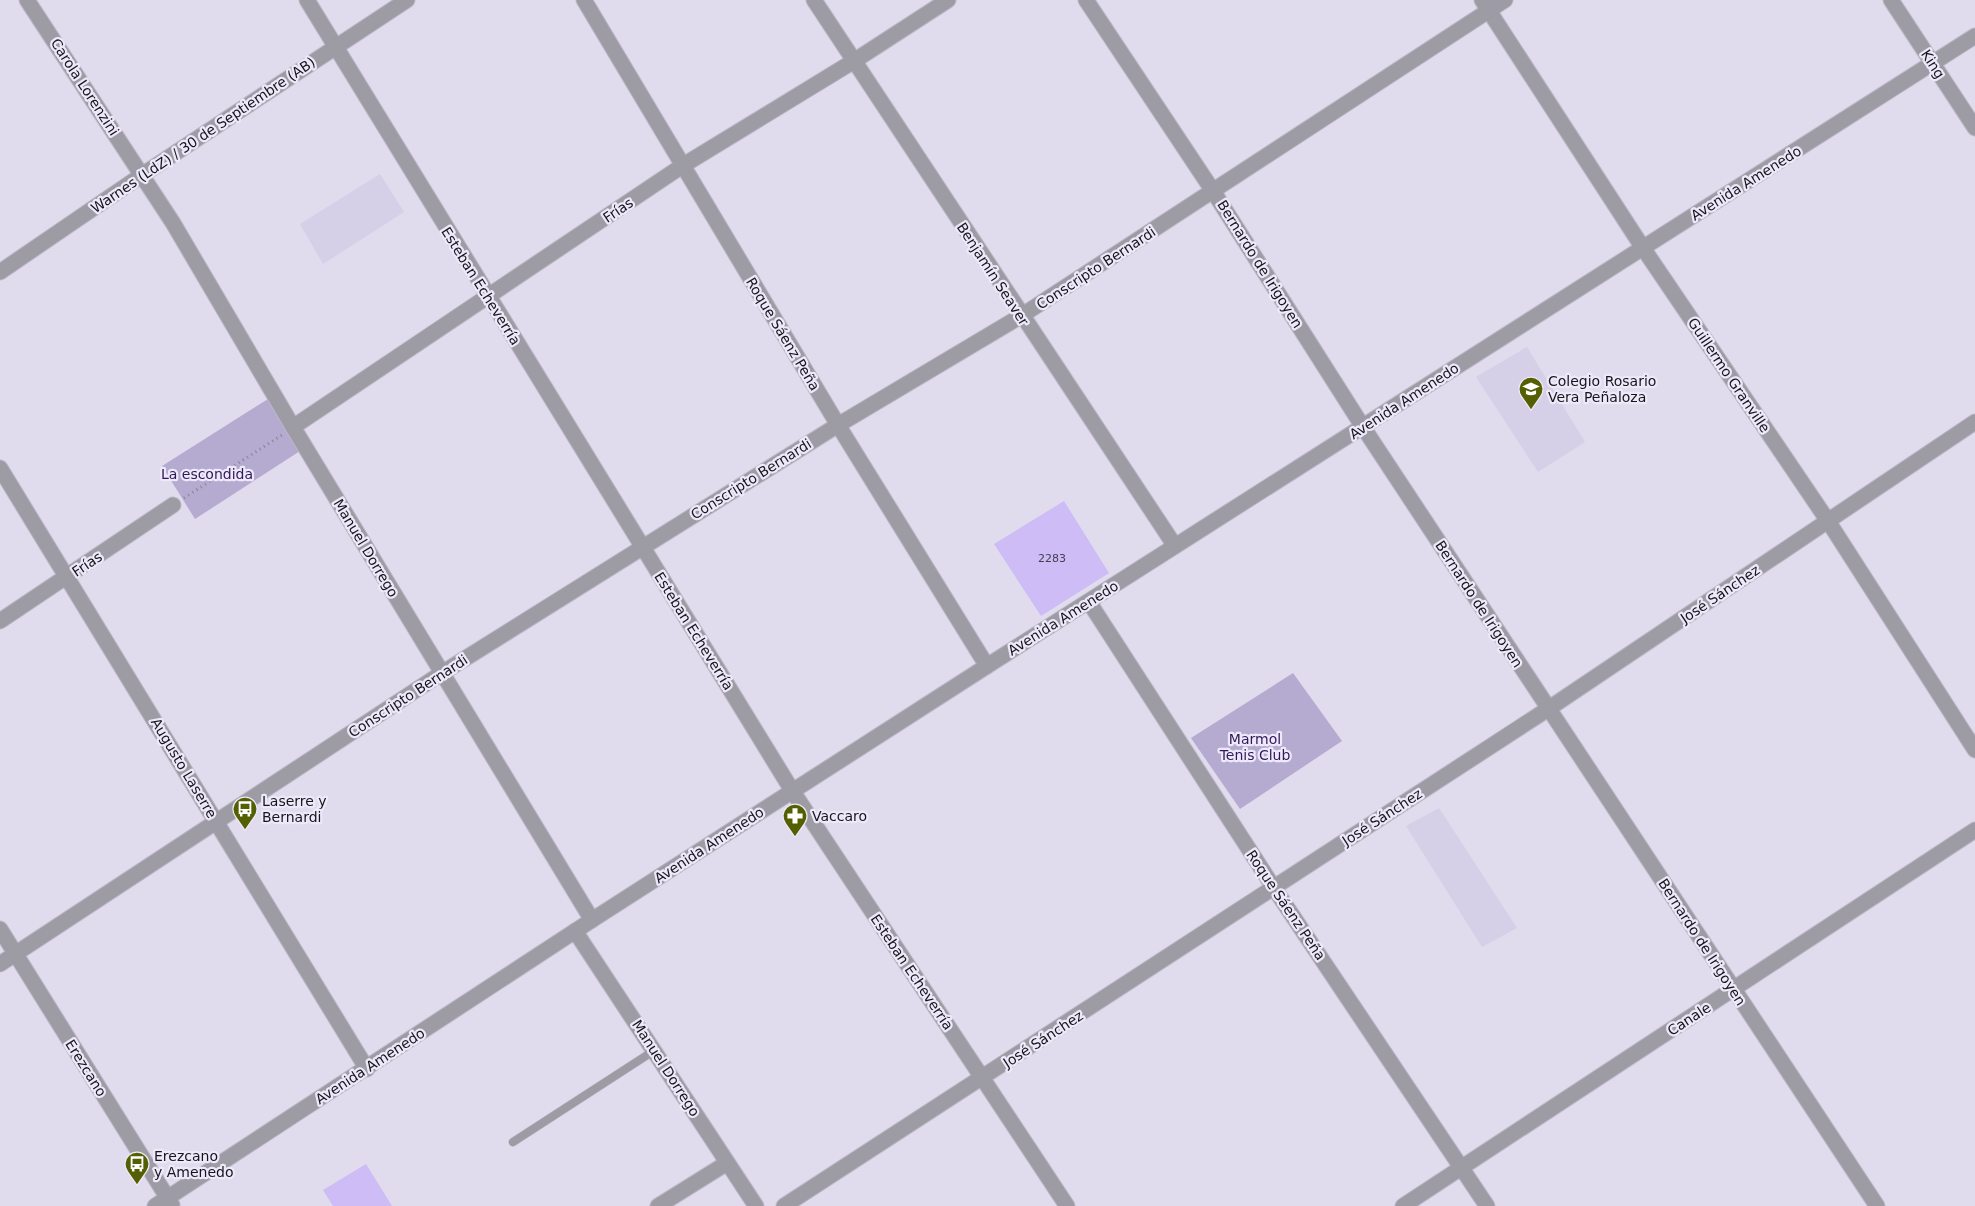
<svg xmlns="http://www.w3.org/2000/svg" width="1975" height="1206" font-family="'DejaVu Sans',sans-serif">
<style>
.built{fill:#d5cfe7}
.green{fill:#b5aad0}
.building{fill:#cdbcf5}
.lines{fill:none;stroke-linecap:round;stroke-linejoin:round}
.lane-casing{stroke:#bcb8c7;stroke-width:9}
.street-casing{stroke:#bcb8c7;stroke-width:17}
.path{stroke:#86848f;stroke-width:3;stroke-dasharray:1 4;stroke-linecap:butt}
.lane{stroke:#9d9ba3;stroke-width:8}
.street{stroke:#9d9ba3;stroke-width:15}
.labels{text-anchor:middle;dominant-baseline:central;stroke-width:4.5;stroke-linejoin:round;paint-order:stroke}
.number-label{font-size:11px;fill:#443f51}
.street-label{font-size:14px;fill:#16151a;stroke:#eee9fa}
.poi-label{font-size:14px;fill:#16151a;stroke:#eee9fa;text-anchor:start}
.park-label{font-size:14px;fill:#321858;stroke:#eee9fa}
</style>
<rect width="100%" height="100%" fill="#e0dced"/>
<g class="built">
<path d="M380 174 404 212 323 264 300 224Z"/>
<path d="M1527 347 1585 442 1538 472 1476 377Z"/>
<path d="M1439 808 1517 928 1482 947 1406 826Z"/>
</g>
<g class="green">
<path d="M268 399 300 451 195 519 162 466Z"/>
<path d="M1293 673 1342 741 1240 809 1191 738Z"/>
</g>
<g class="building">
<path d="M1064 501 1109 573 1041 616 994 544Z"/>
<path d="M366 1164 392 1206H333L323 1190Z"/>
</g>
<g class="lines">
<defs>
<path id="lane" d="M513 1142 655 1050"/>
<g id="street">
<path d="M27 0 173 223 293 427 592 920"/>
<path d="M307 0 793 792 1067 1206"/>
<path d="M584 0 838 425 987 666"/>
<path d="M814 0 1175 546"/>
<path d="M1086 0 1213 191 1363 427 1877 1206"/>
<path d="M1482 0 1643 248 1828 521 1975 750"/>
<path d="M1891 0 1975 128"/>
<path d="M0 272 142 175 407 0"/>
<path d="M293 427 682 166 854 61 948 0"/>
<path d="M0 468 367 1069"/>
<path d="M1089 602 1274 888 1487 1206"/>
<path d="M0 621 173 505"/>
<path d="M0 929 172 1205"/>
<path d="M575 931 756 1206"/>
<path d="M0 964 442 673 838 425 1021 316 1505 0"/>
<path d="M155 1206 592 920 987 666 1975 36"/>
<path d="M658 1206 727 1163"/>
<path d="M784 1206 1548 709 1975 422"/>
<path d="M1403 1206 1975 830"/>
</g>
</defs>
<use href="#lane" class="lane-casing"/>
<use href="#street" class="street-casing"/>
<path class="path" d="M184 498 282 435"/>
<use href="#lane" class="lane"/>
<use href="#street" class="street"/>
</g>
<defs>
<symbol id="school-pin" viewBox="-11 -11 22 30"><path d="M0 17L-7.5 6A9.5 9.5 0 1 1 7.5 6Z" fill="#535f00" stroke="#eee9fa"/><path d="M0-5L7-2L0 1L-7-2ZM-4 1L0 2.5L4 1V4Q0 6-4 4Z" fill="#fff"/></symbol>
<symbol id="bus-pin" viewBox="-11 -11 22 30"><path d="M0 17L-7.5 6A9.5 9.5 0 1 1 7.5 6Z" fill="#535f00" stroke="#eee9fa"/><path d="M-5-6H5V4H4V6H2V4H-2V6H-4V4H-5ZM-3.5-4V0h7V-4ZM-3.5 1.2v1.5H-2V1.2ZM2 1.2v1.5H3.5V1.2Z" fill="#fff"/></symbol>
<symbol id="pharmacy-pin" viewBox="-11 -11 22 30"><path d="M0 17L-7.5 6A9.5 9.5 0 1 1 7.5 6Z" fill="#535f00" stroke="#eee9fa"/><path d="M-2-6h4v4h4v4h-4v4h-4v-4h-4v-4h4Z" fill="#fff"/></symbol>
</defs>
<g fill-rule="evenodd">
<use href="#school-pin" x="1517" y="375" width="28" height="38"/>
<use href="#bus-pin" x="231" y="795" width="28" height="38"/>
<use href="#pharmacy-pin" x="781" y="802" width="28" height="38"/>
<use href="#bus-pin" x="123" y="1150" width="28" height="38"/>
</g>
<g class="labels">
<g class="number-label">
<text x="1052" y="558">2283</text>
</g>
<g class="street-label">
<text transform="translate(1933 64) rotate(57)">King</text>
<text transform="translate(85 87) rotate(57)">Carola Lorenzini</text>
<text transform="translate(203 135) rotate(-34)">Warnes (LdZ) / 30 de Septiembre (AB)</text>
<text transform="translate(1746 183) rotate(-32)">Avenida Amenedo</text>
<text transform="translate(618 210) rotate(-34)">Frías</text>
<text transform="translate(1260 264) rotate(58)">Bernardo de Irigoyen</text>
<text transform="translate(1096 268) rotate(-33)">Conscripto Bernardi</text>
<text transform="translate(993 274) rotate(57)">Benjamín Seaver</text>
<text transform="translate(481 286) rotate(58)">Esteban Echeverría</text>
<text transform="translate(783 334) rotate(59)">Roque Sáenz Peña</text>
<text transform="translate(1729 375) rotate(56)">Guillermo Granville</text>
<text transform="translate(1404 401) rotate(-33)">Avenida Amenedo</text>
<text transform="translate(751 479) rotate(-32)">Conscripto Bernardi</text>
<text transform="translate(366 548) rotate(59)">Manuel Dorrego</text>
<text transform="translate(87 564) rotate(-34)">Frías</text>
<text transform="translate(1720 594) rotate(-34)">José Sánchez</text>
<text transform="translate(1479 604) rotate(57)">Bernardo de Irigoyen</text>
<text transform="translate(1063 618) rotate(-32)">Avenida Amenedo</text>
<text transform="translate(694 631) rotate(58)">Esteban Echeverría</text>
<text transform="translate(408 696) rotate(-33)">Conscripto Bernardi</text>
<text transform="translate(184 768) rotate(59)">Augusto Laserre</text>
<text transform="translate(1382 817) rotate(-33)">José Sánchez</text>
<text transform="translate(709 845) rotate(-33)">Avenida Amenedo</text>
<text transform="translate(1286 905) rotate(56)">Roque Sáenz Peña</text>
<text transform="translate(1702 942) rotate(57)">Bernardo de Irigoyen</text>
<text transform="translate(912 972) rotate(56)">Esteban Echeverría</text>
<text transform="translate(1689 1019) rotate(-33)">Canale</text>
<text transform="translate(1043 1039) rotate(-33)">José Sánchez</text>
<text transform="translate(370 1066) rotate(-33)">Avenida Amenedo</text>
<text transform="translate(86 1068) rotate(58)">Erezcano</text>
<text transform="translate(666 1068) rotate(57)">Manuel Dorrego</text>
</g>
<g class="poi-label">
<text x="1548" y="381">Colegio Rosario<tspan x="1548" dy="16">Vera Peñaloza</tspan></text>
<text x="262" y="801">Laserre y<tspan x="262" dy="16">Bernardi</tspan></text>
<text x="812" y="816">Vaccaro</text>
<text x="154" y="1156">Erezcano<tspan x="154" dy="16">y Amenedo</tspan></text>
</g>
<g class="park-label">
<text x="207" y="474">La escondida</text>
<text x="1255" y="739">Marmol<tspan x="1255" dy="16">Tenis Club</tspan></text>
</g>
</g>
</svg>
